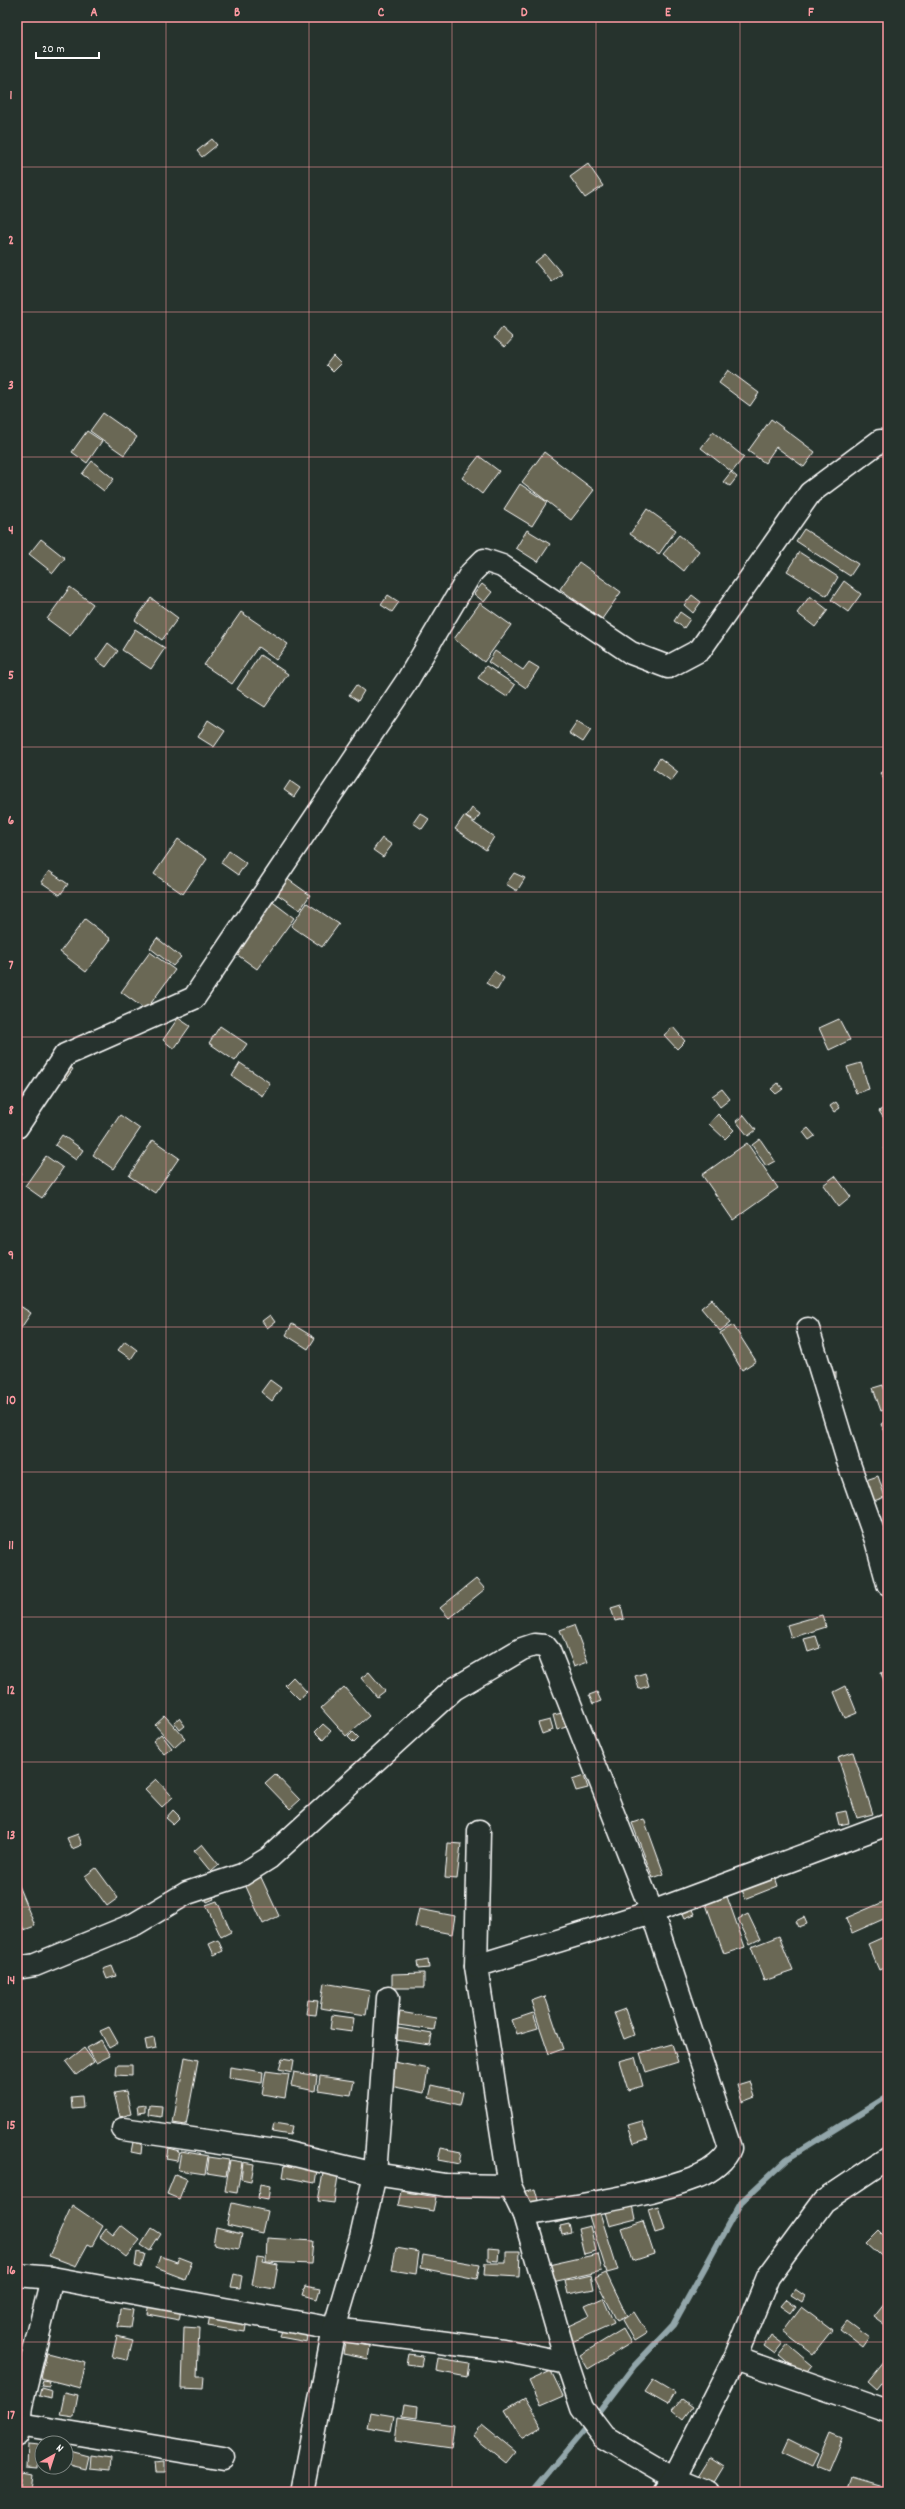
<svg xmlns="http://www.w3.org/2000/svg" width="905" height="2509" font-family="Dekko,sans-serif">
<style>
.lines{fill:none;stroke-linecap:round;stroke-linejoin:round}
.stream{stroke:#92a6aa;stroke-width:6}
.building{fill:#6b6854;stroke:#fff}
.minor-casing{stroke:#fff;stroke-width:25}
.minor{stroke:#26332d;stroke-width:22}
.grid{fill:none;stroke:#ff9aa2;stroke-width:1;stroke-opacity:0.55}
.neatline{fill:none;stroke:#ff9aa2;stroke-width:1.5}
.grid-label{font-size:13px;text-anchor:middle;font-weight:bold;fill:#ff9aa2}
</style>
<rect width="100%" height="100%" fill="#26332d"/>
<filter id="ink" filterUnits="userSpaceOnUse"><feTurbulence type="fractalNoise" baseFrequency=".025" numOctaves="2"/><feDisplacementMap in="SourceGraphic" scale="8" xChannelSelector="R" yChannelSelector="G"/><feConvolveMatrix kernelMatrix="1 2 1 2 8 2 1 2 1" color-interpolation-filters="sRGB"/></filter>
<g filter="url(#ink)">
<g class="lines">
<path class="stream" d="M532 2492 599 2412 634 2366 673 2325 741 2202 787 2159 888 2096"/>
</g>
<g class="building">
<path d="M212 139 217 145 202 157 197 151Z"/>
<path d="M588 164 603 186 585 198 570 177Z"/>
<path d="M545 254 562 274 552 282 535 262Z"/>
<path d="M502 328 513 338 505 347 494 338Z"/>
<path d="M333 356 341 364 333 372 326 365Z"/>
<path d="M728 370 759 393 750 406 719 383Z"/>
<path d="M103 413 137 437 124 455 90 431Z"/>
<path d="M771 419 815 452 804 467 776 447 765 463 748 451Z"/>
<path d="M87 431 102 441 87 463 72 452Z"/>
<path d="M713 432 744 457 732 472 701 448Z"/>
<path d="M544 452 594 490 571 520 522 482Z"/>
<path d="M479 456 499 471 482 494 462 478Z"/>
<path d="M92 461 114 479 104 491 82 474Z"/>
<path d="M731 472 737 477 730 486 723 482Z"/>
<path d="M520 484 547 502 532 526 504 509Z"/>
<path d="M647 509 676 530 659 554 630 534Z"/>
<path d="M804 529 858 564 850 576 796 541Z"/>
<path d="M527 530 550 544 538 562 516 548Z"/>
<path d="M679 535 699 551 684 571 663 554Z"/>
<path d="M41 539 65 558 53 573 29 554Z"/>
<path d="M799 552 838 577 827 596 787 571Z"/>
<path d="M579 562 621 592 602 619 560 589Z"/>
<path d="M844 581 861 594 848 612 831 600Z"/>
<path d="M482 584 492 592 484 602 474 594Z"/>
<path d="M70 587 93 604 70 636 47 619Z"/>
<path d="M388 595 399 602 392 612 381 605Z"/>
<path d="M692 595 701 602 693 613 684 605Z"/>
<path d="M810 596 828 610 815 627 797 613Z"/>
<path d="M151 598 178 618 162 640 135 620Z"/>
<path d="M480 603 511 625 484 662 454 639Z"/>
<path d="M241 612 288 644 276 660 258 647 232 684 204 665Z"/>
<path d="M680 612 690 619 684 628 674 621Z"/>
<path d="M135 629 165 648 151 669 122 650Z"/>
<path d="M108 643 118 651 106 667 96 660Z"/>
<path d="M495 651 523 670 529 662 539 668 526 688 488 662Z"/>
<path d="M260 655 288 674 265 707 237 689Z"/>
<path d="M486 666 515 685 507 697 478 678Z"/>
<path d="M356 685 364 691 358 701 349 695Z"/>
<path d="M208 720 225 731 214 747 198 737Z"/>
<path d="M577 721 591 730 583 742 569 733Z"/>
<path d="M660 758 678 772 671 781 653 768Z"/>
<path d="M358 762 364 767 357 778 350 773Z"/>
<path d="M888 768V785L880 773Z"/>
<path d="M290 781 300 788 294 797 284 790Z"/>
<path d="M472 808 480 814 475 822 466 817Z"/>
<path d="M420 813 429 819 422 829 413 823Z"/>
<path d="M464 816 494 837 486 850 455 829Z"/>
<path d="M382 838 392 845 383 857 373 850Z"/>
<path d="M178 839 207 859 183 894 154 874Z"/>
<path d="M229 851 246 863 238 875 221 863Z"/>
<path d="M49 871 68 884 60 895 41 882Z"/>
<path d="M514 873 525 878 517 891 506 884Z"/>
<path d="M282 875 310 895 300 910 271 890Z"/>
<path d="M270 900 294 918 257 969 232 951Z"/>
<path d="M307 903 339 924 322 947 291 926Z"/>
<path d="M85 919 111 939 86 972 60 952Z"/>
<path d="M157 938 181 957 173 966 150 948Z"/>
<path d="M150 952 175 970 146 1010 121 992Z"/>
<path d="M494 971 504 978 497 990 486 983Z"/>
<path d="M178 1018 190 1026 174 1049 163 1040Z"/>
<path d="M839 1019 850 1040 829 1050 819 1028Z"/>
<path d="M220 1026 247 1044 235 1061 209 1043Z"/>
<path d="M673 1027 685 1041 677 1049 664 1035Z"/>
<path d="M63 1063 73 1069 65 1080 56 1074Z"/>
<path d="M240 1063 270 1083 262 1096 232 1076Z"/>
<path d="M861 1063 869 1089 856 1093 847 1067Z"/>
<path d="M778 1083 783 1089 776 1094 771 1089Z"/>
<path d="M722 1089 730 1099 720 1107 712 1096Z"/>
<path d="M836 1102 840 1108 834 1112 830 1106Z"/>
<path d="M885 1107 888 1113 883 1117 879 1111Z"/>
<path d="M718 1114 734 1130 725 1139 709 1124Z"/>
<path d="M120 1115 140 1129 113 1169 93 1155Z"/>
<path d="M744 1115 756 1130 748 1136 736 1121Z"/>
<path d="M808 1128 815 1136 809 1140 803 1132Z"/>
<path d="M62 1135 83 1150 76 1160 55 1145Z"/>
<path d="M760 1139 775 1161 766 1166 752 1145Z"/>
<path d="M153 1140 179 1158 155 1193 129 1176Z"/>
<path d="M747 1143 778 1188 733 1220 702 1175Z"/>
<path d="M888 1146V1155L884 1148Z"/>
<path d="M46 1156 63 1168 42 1198 25 1186Z"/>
<path d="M17 1169 22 1173 17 1180Z"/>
<path d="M835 1176 851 1197 839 1207 823 1185Z"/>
<path d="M712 1299 731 1322 720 1331 701 1308Z"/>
<path d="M17 1304 31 1313 17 1334Z"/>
<path d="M270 1315 275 1322 267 1328 262 1321Z"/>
<path d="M292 1324 315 1338 308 1349 286 1335Z"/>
<path d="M733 1325 756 1361 742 1370 720 1333Z"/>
<path d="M125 1341 137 1350 131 1359 118 1350Z"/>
<path d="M825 1372H836V1378L825 1379Z"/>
<path d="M270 1380 281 1388 272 1401 261 1392Z"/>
<path d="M883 1385 888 1400V1409L881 1411 873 1388Z"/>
<path d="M888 1421V1441L881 1424Z"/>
<path d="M878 1476 885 1497 871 1502 863 1481Z"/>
<path d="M476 1579 485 1589 449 1618 440 1608Z"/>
<path d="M621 1605 624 1619 615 1621 611 1608Z"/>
<path d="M822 1615 826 1627 791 1638 787 1625Z"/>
<path d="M574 1625 588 1662 574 1667 560 1630Z"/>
<path d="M816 1636 820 1648 808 1652 804 1639Z"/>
<path d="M888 1671V1693L881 1673Z"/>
<path d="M369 1672 385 1691 377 1697 361 1678Z"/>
<path d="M645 1673 649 1686 639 1689 635 1676Z"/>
<path d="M293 1677 307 1692 299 1699 285 1685Z"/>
<path d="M846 1686 857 1713 845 1718 834 1692Z"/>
<path d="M344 1687 369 1716 346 1736 321 1708Z"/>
<path d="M597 1692 601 1701 593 1704 589 1695Z"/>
<path d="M562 1713 566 1727 557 1730 553 1715Z"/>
<path d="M165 1716 185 1738 175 1747 155 1725Z"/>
<path d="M179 1718 185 1726 180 1730 174 1722Z"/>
<path d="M550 1720 553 1730 542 1734 538 1723Z"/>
<path d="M323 1724 331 1731 323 1740 315 1732Z"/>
<path d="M353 1732 359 1738 354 1743 348 1737Z"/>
<path d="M161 1734 172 1748 164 1754 153 1741Z"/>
<path d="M853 1752 873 1814 857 1818 838 1757Z"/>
<path d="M275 1774 300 1800 290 1809 265 1783Z"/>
<path d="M584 1776 588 1788 576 1791 572 1780Z"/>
<path d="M156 1779 173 1797 162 1807 145 1789Z"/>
<path d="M173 1810 180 1817 173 1824 166 1818Z"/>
<path d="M846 1811 849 1823 839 1825 836 1813Z"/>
<path d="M644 1819 664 1874 653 1878 632 1823Z"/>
<path d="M78 1834 82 1845 72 1849 67 1838Z"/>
<path d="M448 1843 461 1844 457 1879 445 1878Z"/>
<path d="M202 1844 219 1865 211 1872 194 1851Z"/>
<path d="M96 1868 118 1898 107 1906 85 1876Z"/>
<path d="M259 1873 279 1916 263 1924 243 1880Z"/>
<path d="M774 1874 778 1886 745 1899 741 1886Z"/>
<path d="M17 1883 35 1926 24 1930 17 1912Z"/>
<path d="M210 1890 214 1899 207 1902 202 1893Z"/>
<path d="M725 1891 745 1947 724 1954 704 1899Z"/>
<path d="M888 1900V1917L852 1933 846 1918Z"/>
<path d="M217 1901 231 1932 221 1937 206 1905Z"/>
<path d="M690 1903 695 1914 685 1918 680 1907Z"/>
<path d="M419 1909 455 1916 452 1934 415 1927Z"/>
<path d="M748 1914 760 1939 750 1944 738 1919Z"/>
<path d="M804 1917 807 1924 799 1927 796 1921Z"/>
<path d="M888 1935V1966L879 1970 868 1944Z"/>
<path d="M779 1936 793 1971 764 1981 751 1947Z"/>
<path d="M218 1940 223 1951 214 1955 209 1944Z"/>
<path d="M428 1960 429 1968 418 1969 417 1962Z"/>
<path d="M112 1966 116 1976 107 1979 103 1969Z"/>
<path d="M424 1973V1988H392V1974Z"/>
<path d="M324 1983 370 1991 366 2015 320 2008Z"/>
<path d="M545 1996 563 2049 549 2054 531 2001Z"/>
<path d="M308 2000 318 2001 316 2015 306 2014Z"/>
<path d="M625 2009 634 2035 624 2039 614 2013Z"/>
<path d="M400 2012 436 2018 434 2030 398 2025Z"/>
<path d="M533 2013 538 2028 517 2034 512 2020Z"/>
<path d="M332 2015 354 2018 352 2032 330 2029Z"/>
<path d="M109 2027 118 2043 109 2048 100 2031Z"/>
<path d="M398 2028 432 2034 430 2045 396 2040Z"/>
<path d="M154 2038 156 2048 147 2050 145 2040Z"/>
<path d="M101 2040 110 2056 96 2063 87 2048Z"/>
<path d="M672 2044 678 2062 646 2072 640 2053Z"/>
<path d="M84 2048 94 2062 76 2075 66 2062Z"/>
<path d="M185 2057 198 2060 186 2125 173 2123Z"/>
<path d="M635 2057 643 2086 628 2090 619 2061Z"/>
<path d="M282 2058 294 2060 292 2072 279 2069Z"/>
<path d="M390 2061 428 2069 424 2093 386 2085Z"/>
<path d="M117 2065H132V2076L116 2075Z"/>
<path d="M230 2067 263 2072 262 2083 229 2078Z"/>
<path d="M266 2071 289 2074 285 2098 262 2094Z"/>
<path d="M294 2072 317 2076 315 2091 291 2086Z"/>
<path d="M320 2076 354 2081 351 2095 318 2090Z"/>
<path d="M750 2081 755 2097 742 2102 737 2085Z"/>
<path d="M432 2085 463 2092 460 2105 429 2098Z"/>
<path d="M126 2091 131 2114 120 2117 114 2093Z"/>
<path d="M82 2096 83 2108 72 2109 71 2097Z"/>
<path d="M145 2105V2112L138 2113 137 2106Z"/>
<path d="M149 2105 162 2106 161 2117 148 2115Z"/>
<path d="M642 2121 648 2139 634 2143 628 2125Z"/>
<path d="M274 2123 292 2126 290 2135 272 2132Z"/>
<path d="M133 2142 142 2144 141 2154 131 2152Z"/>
<path d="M168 2148 179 2151 177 2161 166 2159Z"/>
<path d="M441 2148 461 2152 459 2164 438 2160Z"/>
<path d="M181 2151 208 2156 205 2174 178 2170Z"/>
<path d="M209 2157 229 2160 226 2176 207 2173Z"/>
<path d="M230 2160 242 2162 237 2193 225 2191Z"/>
<path d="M243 2162 254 2164 251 2181 241 2179Z"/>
<path d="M285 2165 317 2170 315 2183 283 2177Z"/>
<path d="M323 2173 338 2176 334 2203 318 2201Z"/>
<path d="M175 2174 187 2179 179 2199 167 2194Z"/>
<path d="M260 2184 270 2186 268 2200 258 2198Z"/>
<path d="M535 2189 539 2204 526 2207 522 2192Z"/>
<path d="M401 2191 436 2197 433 2211 398 2205Z"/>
<path d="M232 2203 267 2211 262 2233 227 2225Z"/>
<path d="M72 2205 103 2226 92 2246 88 2244 76 2266 49 2256Z"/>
<path d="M633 2205 636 2219 609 2226 605 2212Z"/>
<path d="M658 2206 665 2230 655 2233 648 2209Z"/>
<path d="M570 2210 572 2219 555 2223 553 2214Z"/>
<path d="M600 2213 618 2270 607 2273 589 2216Z"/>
<path d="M643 2221 654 2254 633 2261 622 2228Z"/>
<path d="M569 2224 571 2233 562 2235 560 2226Z"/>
<path d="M121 2225 140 2240 126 2257 100 2237 106 2229 113 2235Z"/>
<path d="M590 2226 596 2251 584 2254 578 2229Z"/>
<path d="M152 2228 161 2234 150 2251 141 2245Z"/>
<path d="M216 2228 242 2234 239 2249 213 2244Z"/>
<path d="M879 2231 888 2240V2262L867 2243Z"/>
<path d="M267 2238 313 2241 311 2264 266 2262Z"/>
<path d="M396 2248 419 2252 416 2274 392 2270Z"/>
<path d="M488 2248 499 2249 498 2261 488 2260Z"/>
<path d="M506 2251H520L519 2277 484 2275 485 2263H506Z"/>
<path d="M137 2252 145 2254 141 2268 135 2266Z"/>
<path d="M598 2254 602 2271 548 2283 544 2266Z"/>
<path d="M423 2255 480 2265 477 2279 421 2268Z"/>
<path d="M160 2256 177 2262 179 2257 192 2262 185 2279 156 2268Z"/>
<path d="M257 2257 264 2258 263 2262 278 2265 274 2289 252 2285Z"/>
<path d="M606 2273 627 2316 617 2321 595 2278Z"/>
<path d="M234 2274 242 2276 240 2288 231 2287Z"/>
<path d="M591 2275 594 2289 568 2294 565 2281Z"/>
<path d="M305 2286 320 2289 317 2299 302 2295Z"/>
<path d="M795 2289 805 2296 802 2302 791 2295Z"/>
<path d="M888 2297V2327L873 2316Z"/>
<path d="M603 2298 614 2323 572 2342 566 2327 590 2316 585 2306Z"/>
<path d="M787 2299 796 2306 791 2313 781 2306Z"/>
<path d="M149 2303 181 2310 179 2320 147 2314Z"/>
<path d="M801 2307 832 2330 813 2354 783 2331Z"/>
<path d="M120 2308 133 2310 130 2328 118 2327Z"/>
<path d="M634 2312 647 2333 634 2341 622 2320Z"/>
<path d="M210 2315 247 2320 245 2332 208 2326Z"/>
<path d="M847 2321 870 2338 863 2348 840 2330Z"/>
<path d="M283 2326 309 2331 307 2342 280 2337Z"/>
<path d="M184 2327 199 2328 197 2376H204L203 2389 182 2388Z"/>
<path d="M623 2329 631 2343 588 2369 580 2355Z"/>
<path d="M771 2335 783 2344 775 2354 764 2346Z"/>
<path d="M117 2336 133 2340 128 2360 112 2357Z"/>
<path d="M345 2341 370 2346 368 2359 343 2354Z"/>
<path d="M788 2345 812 2365 803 2376 779 2356Z"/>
<path d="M47 2353 86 2363 80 2388 41 2378Z"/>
<path d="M409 2354 423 2356 421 2366 407 2364Z"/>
<path d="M438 2358 469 2363 467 2377 436 2371Z"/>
<path d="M884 2360 888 2363V2374L876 2389 867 2381Z"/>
<path d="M551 2371 563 2396 540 2406 529 2381Z"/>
<path d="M43 2380 50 2381 49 2387 41 2386Z"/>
<path d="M653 2380 675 2393 668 2405 645 2392Z"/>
<path d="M41 2388 52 2391 51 2399 39 2396Z"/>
<path d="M65 2392 78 2395 74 2417 60 2415Z"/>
<path d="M525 2398 542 2426 522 2438 505 2410Z"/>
<path d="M682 2399 693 2407 684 2419 673 2410Z"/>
<path d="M404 2404 418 2406 417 2418 402 2416Z"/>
<path d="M370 2412 394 2416 391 2431 367 2427Z"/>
<path d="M398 2417 454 2425 451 2449 395 2441Z"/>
<path d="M482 2425 515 2452 506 2463 473 2436Z"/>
<path d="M830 2433 842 2438 828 2471 816 2466Z"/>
<path d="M788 2439 818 2454 812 2466 782 2452Z"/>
<path d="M28 2444 39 2445 38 2468 27 2467Z"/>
<path d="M66 2450 89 2456 86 2469 66 2464Z"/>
<path d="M91 2455 111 2458 110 2470 90 2468Z"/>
<path d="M710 2457 724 2466 710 2489 696 2479Z"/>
<path d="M164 2462V2473H155L154 2463Z"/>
<path d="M23 2472 33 2474 31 2490 21 2489Z"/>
<path d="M853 2477 888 2487V2492H848Z"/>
</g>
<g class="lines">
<defs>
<g id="minor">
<path d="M17 1127 65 1055 194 998 407 681 471 573 484 560 502 566 631 653 668 667 700 650 810 493 880 441 888 442"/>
<path d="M808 1329 849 1464 876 1540 888 1584"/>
<path d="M479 1831 476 1966 510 2186 524 2215 567 2363"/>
<path d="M476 1966 652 1912 888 1824"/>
<path d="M17 1968 35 1965 135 1924 187 1893 242 1875 269 1858 454 1689 522 1649 534 1645 545 1646 549 1651 652 1912 730 2148C726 2160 711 2171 699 2176 645 2197 582 2204 524 2215"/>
<path d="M123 2129 283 2152 375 2174 388 1998"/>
<path d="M17 2275 52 2278 334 2329 503 2350 567 2363 582 2408 604 2437 674 2478 708 2492"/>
<path d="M735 2358 888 2411"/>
<path d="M19 2424 21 2405 52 2278"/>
<path d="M17 2435 19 2424 223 2458"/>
<path d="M302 2492 334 2329 361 2237 375 2174 445 2185 510 2186"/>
<path d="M665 2492 674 2478 735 2358 768 2277 824 2201 888 2158"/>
</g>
</defs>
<use href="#minor" class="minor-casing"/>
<use href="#minor" class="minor"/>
</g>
</g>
<path class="grid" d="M166 17V2492M309 17V2492M452 17V2492M596 17V2492M740 17V2492M17 167H888M17 312H888M17 457H888M17 602H888M17 747H888M17 892H888M17 1037H888M17 1182H888M17 1327H888M17 1472H888M17 1617H888M17 1762H888M17 1907H888M17 2052H888M17 2197H888M17 2342H888"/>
<rect width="905" height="2509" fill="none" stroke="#26332d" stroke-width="44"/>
<g transform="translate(54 2455) rotate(39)"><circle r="19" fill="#26332d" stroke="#7d8581"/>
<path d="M0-3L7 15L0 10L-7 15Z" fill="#ff9aa2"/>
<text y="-6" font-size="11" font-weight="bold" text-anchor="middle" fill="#ffffff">N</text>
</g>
<path d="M36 52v6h63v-6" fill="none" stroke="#ffffff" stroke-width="2"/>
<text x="42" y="52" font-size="12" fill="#ffffff" stroke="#26332d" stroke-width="3" paint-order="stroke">20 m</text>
<rect x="22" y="22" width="861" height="2465" class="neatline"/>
<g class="grid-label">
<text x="94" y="16">A</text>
<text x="237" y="16">B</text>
<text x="381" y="16">C</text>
<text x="524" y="16">D</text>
<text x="668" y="16">E</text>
<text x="811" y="16">F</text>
<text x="11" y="99">1</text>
<text x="11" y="244">2</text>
<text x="11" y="389">3</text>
<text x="11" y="534">4</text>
<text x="11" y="679">5</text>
<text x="11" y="824">6</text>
<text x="11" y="969">7</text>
<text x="11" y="1114">8</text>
<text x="11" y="1259">9</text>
<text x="11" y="1404">10</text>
<text x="11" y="1549">11</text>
<text x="11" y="1694">12</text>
<text x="11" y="1839">13</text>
<text x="11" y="1984">14</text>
<text x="11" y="2129">15</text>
<text x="11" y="2274">16</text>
<text x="11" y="2419">17</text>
</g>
</svg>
